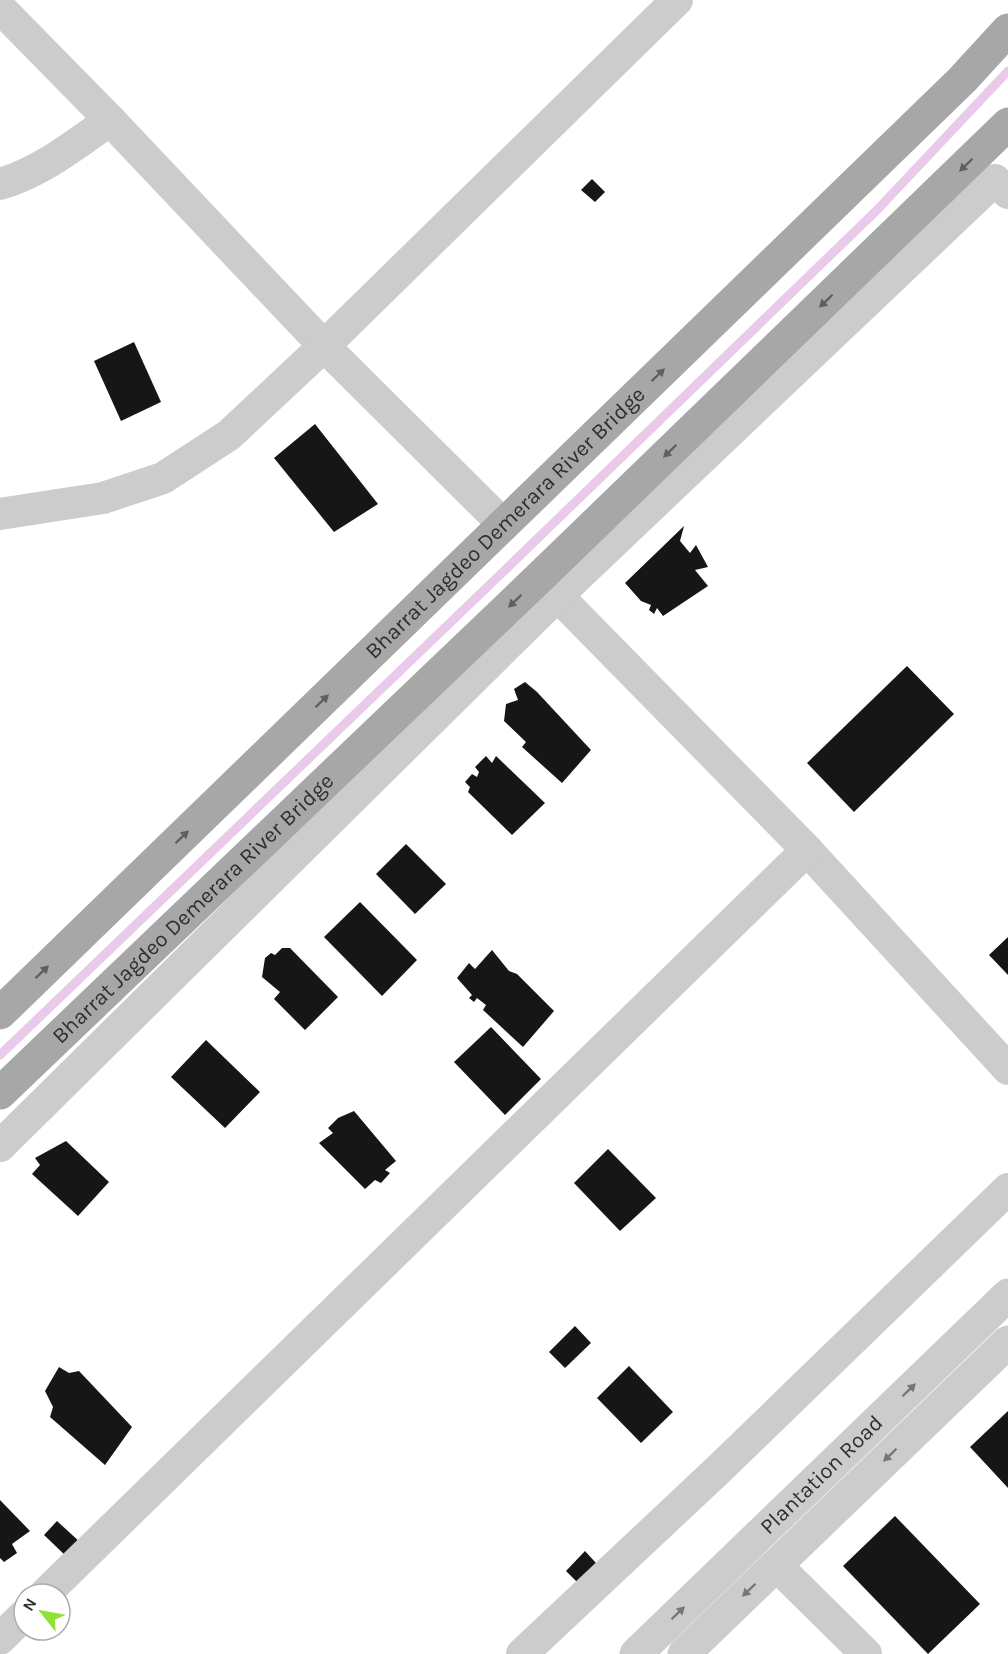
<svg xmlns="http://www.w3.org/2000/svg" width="1008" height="1654" font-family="Karla,sans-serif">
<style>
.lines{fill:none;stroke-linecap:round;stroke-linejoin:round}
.stream{stroke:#e9caeb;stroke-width:9}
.building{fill:#161616}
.minor{stroke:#ccc;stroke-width:32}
.tertiary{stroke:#ccc;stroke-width:33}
.primary{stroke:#a7a7a7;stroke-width:33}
.oneway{fill:#5f5f5f}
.oneway2{fill:#767676}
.labels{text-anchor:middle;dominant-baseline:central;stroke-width:6;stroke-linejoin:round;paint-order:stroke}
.street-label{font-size:22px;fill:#2f2f2f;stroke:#fff}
</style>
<rect width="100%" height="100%" fill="#fff"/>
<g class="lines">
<path class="stream" d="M0 1055 504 571 877 210 1008 71"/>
</g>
<g class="building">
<path d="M592 179 605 192 595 202 581 190Z"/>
<path d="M134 342 161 402 121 421 94 361Z"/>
<path d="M315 424 378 504 334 532 274 458Z"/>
<path d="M684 526 680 541 690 553 696 545 708 567 695 570 708 586 663 616 657 608 654 614 649 610 651 605 641 601 625 583Z"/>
<path d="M907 666 954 714 854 812 807 763Z"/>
<path d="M525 682 537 692 591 750 562 783 522 747 526 742 504 721 506 704 518 700 514 689Z"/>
<path d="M486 756 492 763 496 756 545 803 512 835 468 792 470 787 465 782 472 774 477 777 479 772 475 767Z"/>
<path d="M406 844 446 884 415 914 376 874Z"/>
<path d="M360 902 417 960 382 996 324 937Z"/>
<path d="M1008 937V975L989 955Z"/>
<path d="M282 948H290L338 997 305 1030 274 999 280 992 262 977 265 958 271 953 275 955Z"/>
<path d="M492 950 509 971 517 974 554 1011 523 1047 483 1010 486 1005 477 998 474 1002 469 998 472 995 457 978 469 963 475 969Z"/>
<path d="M491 1027 541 1079 505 1115 454 1062Z"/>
<path d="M206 1040 260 1092 225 1128 171 1077Z"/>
<path d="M354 1111 396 1161 385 1170 390 1173 381 1183 375 1180 365 1189 319 1143 333 1133 328 1128 338 1118Z"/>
<path d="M66 1141 109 1182 78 1216 32 1174 40 1165 35 1158Z"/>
<path d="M608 1149 656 1198 620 1231 574 1183Z"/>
<path d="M575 1326 591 1343 565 1368 549 1352Z"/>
<path d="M629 1366 673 1412 641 1443 597 1398Z"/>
<path d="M59 1367 69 1373 79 1371 132 1427 105 1465 50 1417 53 1407 45 1391Z"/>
<path d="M1008 1411V1488L970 1447Z"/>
<path d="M0 1500 30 1531 12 1544 17 1553 4 1562 0 1558Z"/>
<path d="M895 1516 980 1604 928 1654 843 1566Z"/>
<path d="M57 1521 81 1543 67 1557 44 1535Z"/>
<path d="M585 1551 596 1563 577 1582 566 1571Z"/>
</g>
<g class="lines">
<g class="minor">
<path d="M0 8 110 120 324 346 504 525"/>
<path d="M0 184C41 172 76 144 110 120"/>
<path d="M0 514 103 498 163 478 229 435 324 346 677 0"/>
<path d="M543 581 807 850 1008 1069"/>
<path d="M0 1146 557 596 995 180 1008 193"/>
<path d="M776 1565 866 1654"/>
<path d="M45 1594 807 850"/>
<path d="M0 1639 24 1615"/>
<path d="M522 1654 718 1470 1008 1189"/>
</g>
<g class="tertiary">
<path id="s1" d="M636 1654 1008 1295"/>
<path d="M684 1654 1008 1342"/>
</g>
<g class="primary">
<path id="s2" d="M0 1013 962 80 1008 30"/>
<path id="s3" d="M0 1093 539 578 1008 124"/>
</g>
</g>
<defs><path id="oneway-solid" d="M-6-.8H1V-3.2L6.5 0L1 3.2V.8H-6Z" transform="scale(1.5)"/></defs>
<g class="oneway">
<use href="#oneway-solid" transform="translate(966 165) rotate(136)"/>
<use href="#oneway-solid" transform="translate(826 301) rotate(136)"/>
<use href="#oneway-solid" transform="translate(658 375) rotate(-44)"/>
<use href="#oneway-solid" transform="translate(670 451) rotate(136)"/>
<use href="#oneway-solid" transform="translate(515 601) rotate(136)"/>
<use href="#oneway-solid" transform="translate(322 701) rotate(-44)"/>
<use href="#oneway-solid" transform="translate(182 837) rotate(-44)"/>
<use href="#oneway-solid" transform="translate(42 972) rotate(-44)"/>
</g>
<g class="oneway2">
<use href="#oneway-solid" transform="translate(909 1390) rotate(-44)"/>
<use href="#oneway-solid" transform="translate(890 1455) rotate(136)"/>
<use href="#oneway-solid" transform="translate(749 1590) rotate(136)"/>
<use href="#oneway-solid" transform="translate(678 1613) rotate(-44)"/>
</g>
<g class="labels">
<g class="street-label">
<text stroke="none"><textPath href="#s2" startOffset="704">Bharrat Jagdeo Demerara River Bridge</textPath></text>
<text stroke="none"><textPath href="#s3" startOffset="267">Bharrat Jagdeo Demerara River Bridge</textPath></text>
<text stroke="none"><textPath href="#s1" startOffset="258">Plantation Road</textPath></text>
</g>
</g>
<g transform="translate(42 1612) rotate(301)"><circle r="28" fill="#ffffff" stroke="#acacac" stroke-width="1.5"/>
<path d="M0-4.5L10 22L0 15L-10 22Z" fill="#92e137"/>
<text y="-9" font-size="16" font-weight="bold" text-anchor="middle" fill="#2f2f2f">N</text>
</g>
</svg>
